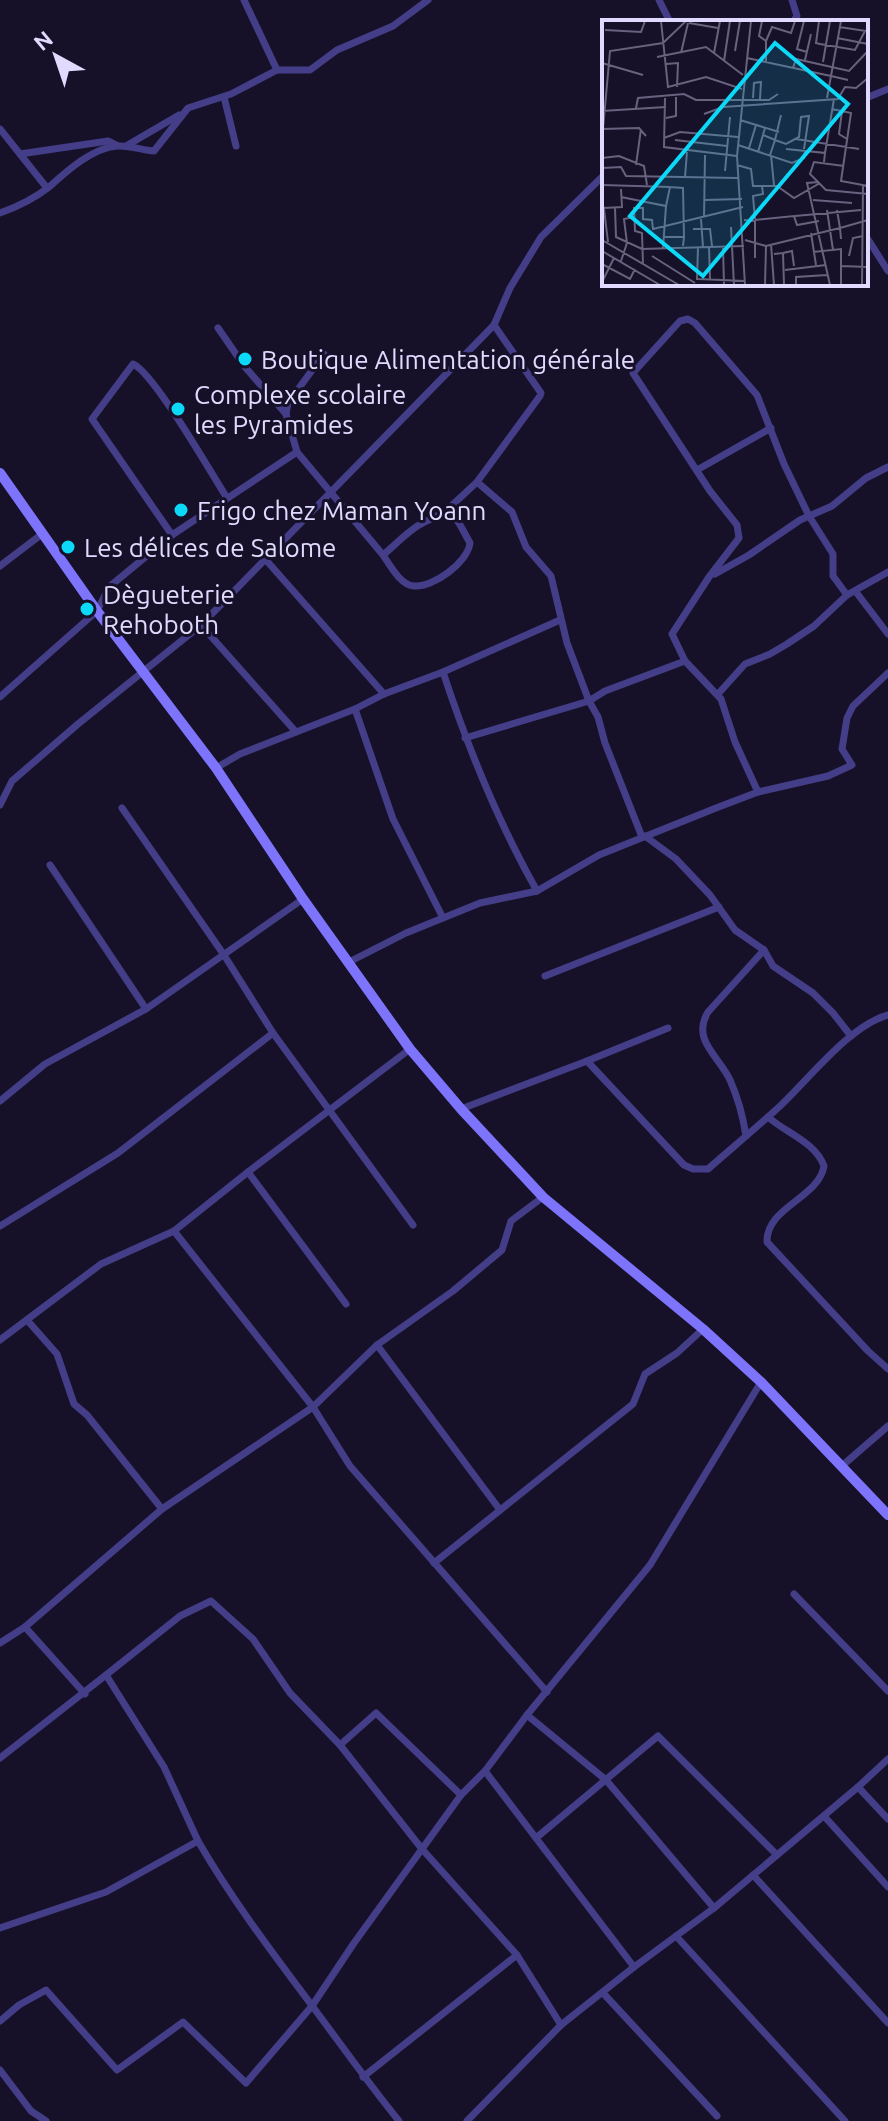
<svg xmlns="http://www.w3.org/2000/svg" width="888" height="2121" font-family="Ubuntu,sans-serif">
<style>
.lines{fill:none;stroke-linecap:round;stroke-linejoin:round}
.street{stroke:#433e87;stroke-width:7}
.secondary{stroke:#7d74fb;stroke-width:10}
.poi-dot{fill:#0cd8f8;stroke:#161129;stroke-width:3}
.labels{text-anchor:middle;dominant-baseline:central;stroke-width:6;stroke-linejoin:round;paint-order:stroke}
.poi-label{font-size:26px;fill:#e0dbfe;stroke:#161129;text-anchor:start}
.inset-road{fill:none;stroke:#67627e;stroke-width:2}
.view{fill:#0cd8f8;fill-opacity:0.15;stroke:#0cd8f8;stroke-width:4}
.inset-edge{fill:none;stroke:#e0dbfe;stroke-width:4}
</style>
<rect width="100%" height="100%" fill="#161129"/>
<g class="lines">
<g class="street">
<path d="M244 0 277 70"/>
<path d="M659 0 670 22"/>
<path d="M792 0 797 16 793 22"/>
<path d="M224 97 236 146"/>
<path d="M866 98 888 89"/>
<path d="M0 129 47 188"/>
<path d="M126 146 179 115"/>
<path d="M20 154 108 141 116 145"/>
<path d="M0 213C17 207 35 198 49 187 67 171 92 148 117 146 129 145 142 150 154 151L188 108 231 94 277 70H310L337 50 393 26 428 0"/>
<path d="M866 236 888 271"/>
<path d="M218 328 245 367 286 414"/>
<path d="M324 354 288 403 286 414 297 452 383 555C395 545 406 533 419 525 429 519 438 517 448 509L459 523 470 543C468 562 433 588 414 586 400 585 390 565 383 555"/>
<path d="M697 470 771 428"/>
<path d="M448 509 477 482 540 396 541 393 494 325"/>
<path d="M172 535 92 419 133 364C154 373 211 473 227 498"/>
<path d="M266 560 384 694"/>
<path d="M0 566 42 534"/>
<path d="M715 574 749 555 800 520 832 506 866 478 888 467"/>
<path d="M856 592 888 634"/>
<path d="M201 625 296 732"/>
<path d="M685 661 721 699 735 742 758 792"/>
<path d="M443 672C468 748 498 822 537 891"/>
<path d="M718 694 745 664 770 654 787 644 814 626 847 595 888 572"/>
<path d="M0 697 97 611 109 587 172 535 297 452"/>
<path d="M355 709 393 819 443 918"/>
<path d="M465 738 589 701 567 643 551 576 526 547 512 512 477 482"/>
<path d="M216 768 240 754 355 709 384 694 443 672 560 620"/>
<path d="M0 805 12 781 78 724 201 625 494 325 510 288 541 237 604 175"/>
<path d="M122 808 224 955 273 1033 413 1225"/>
<path d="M645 836 676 859 710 895 735 930 764 950 773 966 813 993 833 1013 851 1036"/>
<path d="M642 837 605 743 598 717 589 701 605 691 685 661 672 634 709 577 739 538 737 525 710 491 633 373 680 321 688 319 695 323 757 395 784 464 809 516 833 554V576L847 595"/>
<path d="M50 865 146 1009"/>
<path d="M349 962 406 933 480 903 537 891 599 855 716 808 758 792 828 776 852 765 842 749 847 718 853 706 888 673"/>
<path d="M545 976 719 907"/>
<path d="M587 1061 668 1028"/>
<path d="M0 1101 45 1064 146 1009 303 899"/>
<path d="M461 1109 587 1061 684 1165 693 1169H708C732 1148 756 1128 779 1107 809 1079 850 1025 888 1015"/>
<path d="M768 1117C786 1133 815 1142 824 1166 819 1198 766 1207 767 1242L868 1351 888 1369"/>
<path d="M746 1136C743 1116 738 1098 730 1080 719 1056 691 1040 708 1012L764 950"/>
<path d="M248 1172 346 1304"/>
<path d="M0 1226 118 1153 273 1033"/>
<path d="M174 1231 313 1407 350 1466 547 1692"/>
<path d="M27 1320 57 1354 74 1404 87 1415 162 1509"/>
<path d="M0 1340 101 1264 174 1231 248 1172 410 1049"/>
<path d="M377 1345 500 1510"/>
<path d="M843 1465 888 1426"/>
<path d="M434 1563 633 1404 645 1374 677 1353 703 1329"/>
<path d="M794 1594 888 1691"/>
<path d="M25 1627 85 1694"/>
<path d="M0 1643 25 1627 162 1509 313 1407 377 1345 453 1291 502 1250 511 1221 543 1197"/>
<path d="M527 1715 606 1780 714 1908"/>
<path d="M340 1745 376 1713 461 1795"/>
<path d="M0 1758 106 1675"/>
<path d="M485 1771 634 1967"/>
<path d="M858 1787 888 1819"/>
<path d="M824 1816 888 1887"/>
<path d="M536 1838 658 1736 777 1855"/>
<path d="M198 1841C231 1898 271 1951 310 2003 340 2043 368 2083 399 2121"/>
<path d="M753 1875 888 2023"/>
<path d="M0 1928 106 1892 198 1841 164 1767 106 1675 180 1616 211 1601 253 1639 290 1693 340 1745 422 1849 517 1955"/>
<path d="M676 1936 845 2121"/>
<path d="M603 1993 717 2116"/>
<path d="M0 2021 19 2005 46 1990 117 2070 183 2022 246 2083 312 2006 354 1943 461 1795 485 1771 527 1715 650 1565 761 1382"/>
<path d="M0 2070 31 2111 46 2121"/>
<path d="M363 2077 517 1955 561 2025"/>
<path d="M467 2121 561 2025 634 1967 714 1908 858 1787 888 1759"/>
</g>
<path class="secondary" d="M0 473 97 611 216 768 303 899 410 1049 461 1109 543 1197 703 1329 761 1382 888 1515"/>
</g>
<g class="poi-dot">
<circle cx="245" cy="359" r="8"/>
<circle cx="178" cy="409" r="8"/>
<circle cx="181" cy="510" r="8"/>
<circle cx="68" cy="547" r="8"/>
<circle cx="87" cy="609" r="8"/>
</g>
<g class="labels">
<g class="poi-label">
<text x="261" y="359">Boutique Alimentation générale</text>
<text x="194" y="394">Complexe scolaire<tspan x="194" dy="30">les Pyramides</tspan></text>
<text x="197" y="510">Frigo chez Maman Yoann</text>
<text x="84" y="547">Les délices de Salome</text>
<text x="103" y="594">Dègueterie<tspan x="103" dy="30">Rehoboth</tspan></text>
</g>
</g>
<g transform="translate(602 20)">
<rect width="266" height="266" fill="#161129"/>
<path class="inset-road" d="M59 1 66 67 104 57 140 69M160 1 157 16 164 21V42M202 1 195 29 205 32M217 1 214 23 218 24 253 30 263 11M87 3 116 8M237 7 264 11M3 10 39 12 43 1M235 18 266 24M164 21 170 7 189 13 193 1M133 31 138 1M79 33 86 3M112 33 118 1M55 37 104 27 141 55M145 38 229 56 239 1M203 40 209 14M122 41 128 1M221 42 228 1M0 43 41 55M64 44 76 43 75 67M191 48 194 39 247 51 266 31M63 78 62 127 135 136M151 78 152 63 159 62 158 79M225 78 229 56 246 60M34 88 36 78 82 74 94 80H167L176 74M230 89 249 93 239 161 266 166M0 91 64 87M240 91 237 114 245 119M102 94 121 87 236 79 243 67 254 68 266 58M64 98 74 96V77M138 100 177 112M0 109 37 108 44 116M161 115 173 120 179 95M62 118 78 112 136 117M194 119 257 129M0 120 8 31 61 23 84 1M73 120 125 126M136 125 190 143 202 138 203 130M147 128 154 105M184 129 223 133 222 142M156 132 163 108M223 133 232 79M168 135 173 120 184 124 197 117 199 97 207 96 202 129M169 135 172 165M0 138 17 136 42 146 45 165M34 145 39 109M135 145 149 149 151 166H175L192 178 218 163M242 146 212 142 208 154 224 170 266 174M0 148 19 147 24 156 136 158M123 151 128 97M83 157 85 132M217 162 205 163 228 265M0 165 68 167M19 177 64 186 68 167 81 168 82 217M103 180 140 179M211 180 250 183M0 183 2 188 20 187 19 169M13 188 14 217 40 229 142 226M2 189 6 222M225 190 231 230M193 196 259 190M102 198 103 135M99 199 101 227M153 199 151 176 161 174 160 166M142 200 153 201V238M153 200 192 196 195 205 217 201M129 207 132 265M91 209H108L110 226M209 213 214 245M61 217H82L81 226M239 219 238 208 266 200M0 220 77 265M143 220 164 226 163 265M169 224 172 265M164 226 238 208 235 190M107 227 108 259M121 227 122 265M61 228 64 186M0 231 58 265M211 232 239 229V265M181 233 190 231 192 246M172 234 181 233 182 265M50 236 93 263M247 236 251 218 261 216M19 241 25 223 22 199 32 197M0 244 28 259 33 249M41 244 40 213 33 211 32 188H41V199L50 200 51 209 141 187M239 246 266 247M183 250 224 245M96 259 143 261M95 260 96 227M0 262 12 238M143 265 135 136 149 1M194 265V257L225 255M260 265 261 165"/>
<path class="view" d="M173 23 246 84 101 256 28 196Z"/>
<rect width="266" height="266" class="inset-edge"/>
</g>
<g transform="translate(56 56) rotate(320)" stroke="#161129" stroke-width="6" paint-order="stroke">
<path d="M0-6L14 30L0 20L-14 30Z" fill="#e0dbfe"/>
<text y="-12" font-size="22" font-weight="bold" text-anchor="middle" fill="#e0dbfe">N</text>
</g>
</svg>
